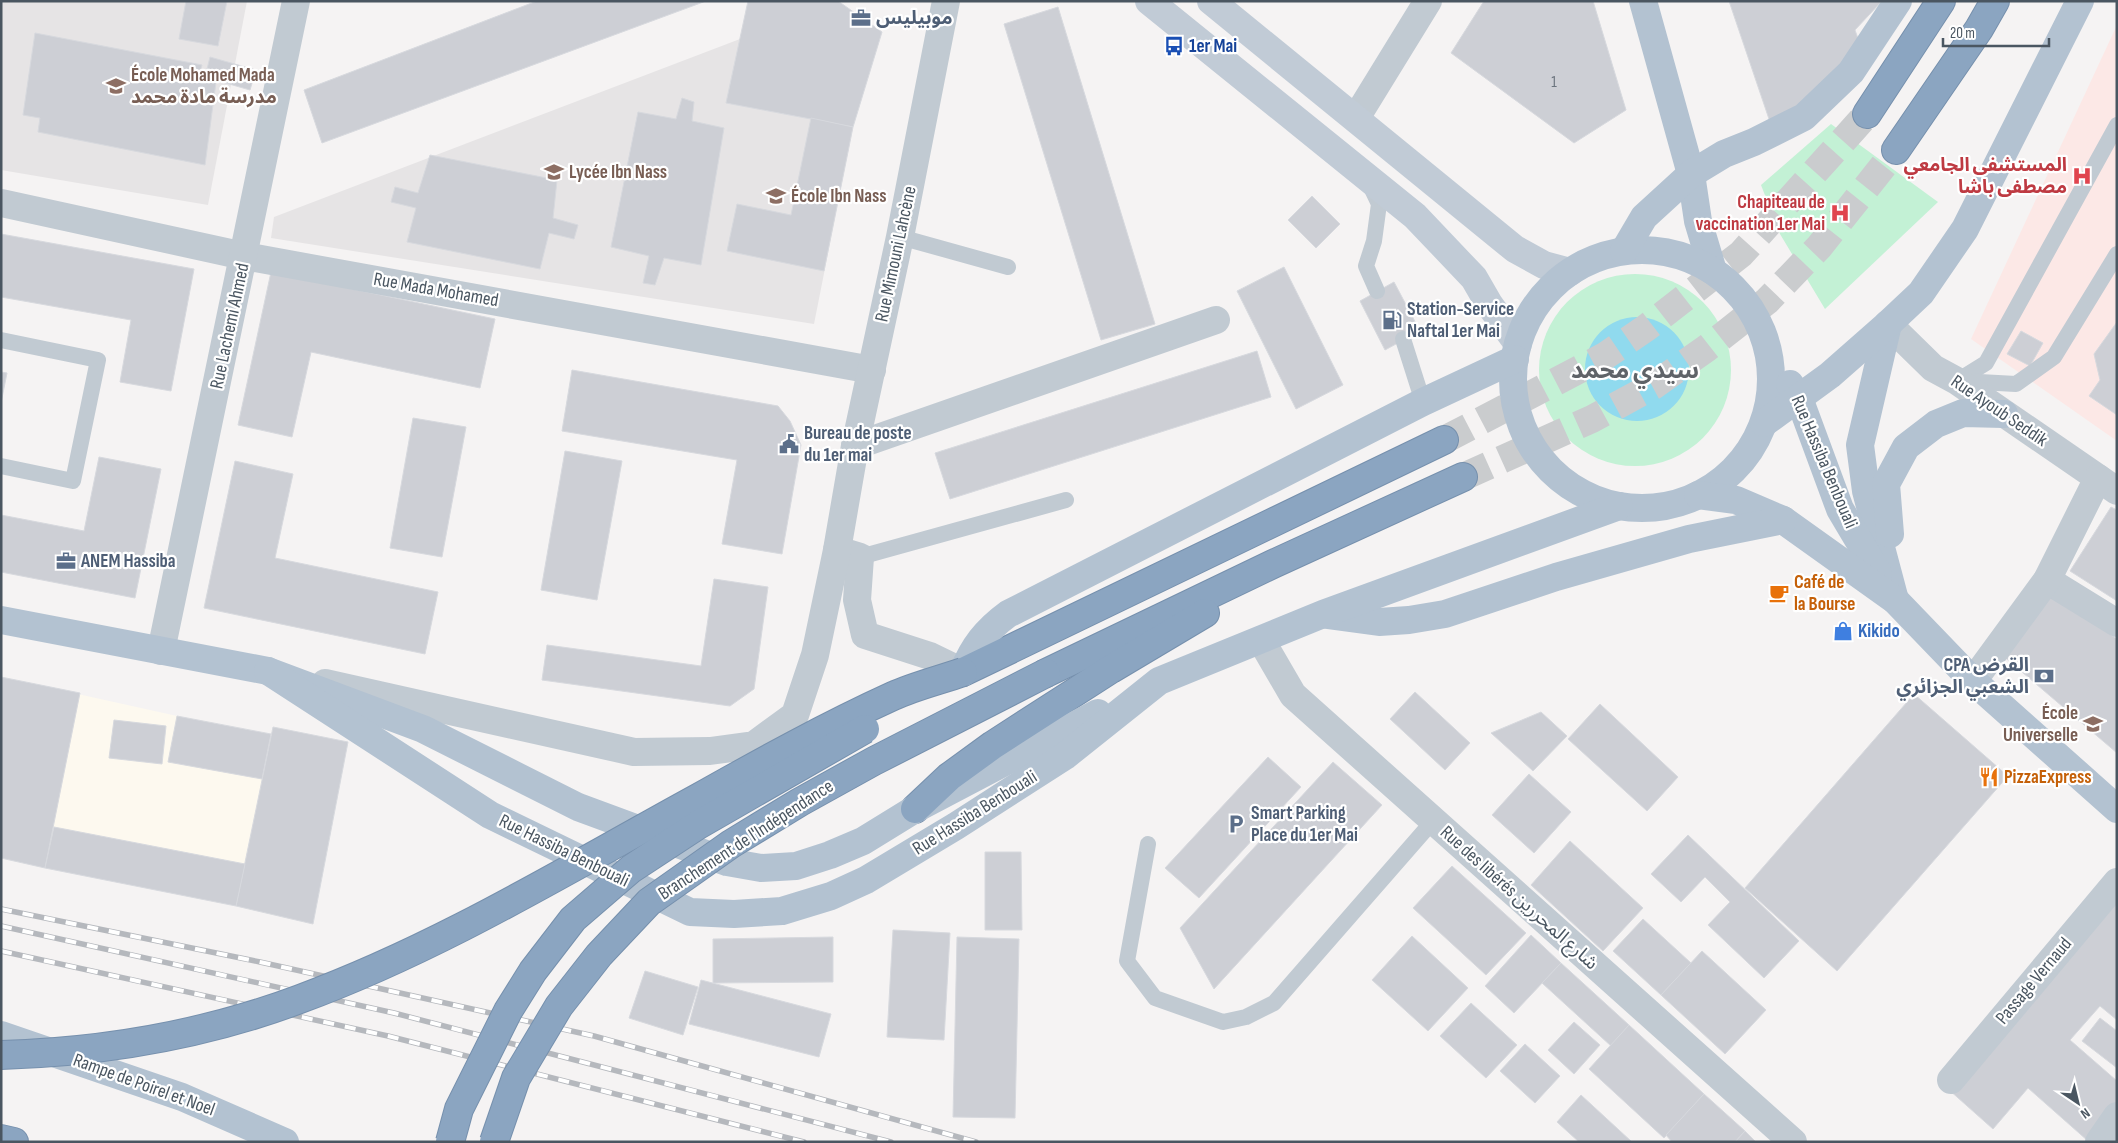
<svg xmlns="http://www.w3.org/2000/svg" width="2118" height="1143" font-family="'Sofia Sans Condensed','Noto Sans Arabic',sans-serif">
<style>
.commercial{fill:#fdf9ef}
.education{fill:#e6e4e5}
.medical{fill:#fce8e6}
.green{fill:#c3f1d5}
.water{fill:#90daee}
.building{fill:#cdcfd5;stroke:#d7d9de}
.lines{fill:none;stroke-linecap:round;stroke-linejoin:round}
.highway-tunnel{stroke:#caccce;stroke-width:28;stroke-dasharray:28 14;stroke-linecap:butt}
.highway-casing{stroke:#7690ad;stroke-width:30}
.lane{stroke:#c1cad2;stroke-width:16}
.street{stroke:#c1cad2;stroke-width:28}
.secondary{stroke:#c1cbd6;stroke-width:28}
.primary{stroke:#b3c2d1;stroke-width:28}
.highway{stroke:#8ba5c1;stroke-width:28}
.rail-casing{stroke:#b5b8bd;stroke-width:5.5}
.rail{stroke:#fff;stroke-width:4;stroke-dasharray:11;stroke-linecap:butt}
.highway-bridge-casing{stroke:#7690ad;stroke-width:30;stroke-linecap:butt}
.highway-bridge{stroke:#8ba5c1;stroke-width:28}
.labels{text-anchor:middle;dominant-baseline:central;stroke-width:4.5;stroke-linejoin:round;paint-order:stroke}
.number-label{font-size:16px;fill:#6b747e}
.service-label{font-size:19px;font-weight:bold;fill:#4e5e75;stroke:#fff;text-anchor:start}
.transit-label{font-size:19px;font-weight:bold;fill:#164399;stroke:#fff;text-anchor:start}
.education-label{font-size:19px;font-weight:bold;fill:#785e54;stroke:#fff;text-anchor:start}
.health-label{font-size:19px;font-weight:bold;fill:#be3a42;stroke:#fff;text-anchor:end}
.street-label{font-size:19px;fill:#4a5661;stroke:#fff}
.food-label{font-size:19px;font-weight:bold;fill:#c56008;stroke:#fff;text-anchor:start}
.shop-label{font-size:19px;font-weight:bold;fill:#366cbe;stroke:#fff;text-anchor:start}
.district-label{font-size:24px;font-weight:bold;fill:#5f6368;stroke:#fff}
</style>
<rect width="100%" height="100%" fill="#f5f3f3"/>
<path class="commercial" d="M1 677 177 716 271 734 273 727 348 742 313 924 236 906 1 858Z"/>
<g class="education">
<path d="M1 1H247L208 205 1 170Z"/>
<path d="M740 39 726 103 853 127 814 324 271 238 274 217Z"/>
</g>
<path class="medical" d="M2117 25V441L1971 339Z"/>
<g class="green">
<path d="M1831 124 1938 202 1825 309 1780 234 1761 185Z"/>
<circle cx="1635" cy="370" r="96"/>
</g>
<circle class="water" cx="1637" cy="369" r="52"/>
<g class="building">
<path d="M186 1H227L218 46 179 39Z"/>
<path d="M537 1H706L322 143 304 90Z"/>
<path d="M748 1H838L882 32 853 127 726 103Z"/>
<path d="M1484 1H1593L1626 110 1574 143 1451 53Z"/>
<path d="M1729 1H1882L1855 30 1861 47 1800 112 1770 122Z"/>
<path d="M1058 7 1155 324 1101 340 1004 24Z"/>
<path d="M35 33 202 65 198 78 216 82 205 165 38 132 40 118 23 115Z"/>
<path d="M210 57 256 70 250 90 205 77Z"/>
<path d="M682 98 694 102 692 121 724 128 701 265 664 258 655 285 643 283 649 256 611 247 638 112 676 119Z"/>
<path d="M811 118 853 127 824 271 727 251 737 204 791 215Z"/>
<path d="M430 155 557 180 553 218 578 225 574 239 549 233 540 269 407 242 416 208 391 202 395 187 418 193Z"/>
<path d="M1312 196 1340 224 1316 248 1288 220Z"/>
<path d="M1 234 194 269 171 391 120 382 131 320 1 297Z"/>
<path d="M1284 267 1343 385 1296 409 1237 291Z"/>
<path d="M271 272 495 319 480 388 311 352 292 437 238 425Z"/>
<path d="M1394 282 1420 331 1385 350 1360 301Z"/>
<path d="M2117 322V415L2089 396 2100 380 2094 354Z"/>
<path d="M2021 331 2043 343 2030 366 2007 354Z"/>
<path d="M1257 351 1271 397 950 499 935 453Z"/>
<path d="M572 370 778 406 790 421 801 445 782 554 722 544 737 460 562 431Z"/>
<path d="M1 372 7 373 1 403Z"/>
<path d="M413 418 466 427 442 557 390 548Z"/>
<path d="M565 451 622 461 597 600 541 590Z"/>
<path d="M99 457 161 469 135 598 1 572V515L84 531Z"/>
<path d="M235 461 293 474 275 558 438 592 425 654 204 608Z"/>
<path d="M2111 507 2117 510V601L2070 571Z"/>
<path d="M714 579 768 587 754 689 730 706 542 680 547 645 701 666Z"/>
<path d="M2046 591 2117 639V753L2002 655Z"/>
<path d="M1 677 80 693 45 868 1 858Z"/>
<path d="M1415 692 1470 743 1445 770 1390 719Z"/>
<path d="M1914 694 2008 776 1837 971 1745 888Z"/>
<path d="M1600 704 1678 777 1647 811 1568 739Z"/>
<path d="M1541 712 1567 736 1533 771 1491 733Z"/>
<path d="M177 716 271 734 262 779 168 762Z"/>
<path d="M114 720 166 726 162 764 109 758Z"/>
<path d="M273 727 348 742 313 924 236 906Z"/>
<path d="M1268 757 1301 787 1199 898 1165 868Z"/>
<path d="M1333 762 1382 805 1214 989 1180 928Z"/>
<path d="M1529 774 1571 812 1534 853 1492 815Z"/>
<path d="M54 827 245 864 236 906 45 868Z"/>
<path d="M1688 835 1799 941 1764 978 1708 925 1730 902 1705 877 1681 902 1651 874Z"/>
<path d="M1570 841 1643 908 1603 951 1531 885Z"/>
<path d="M985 852H1021L1022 930H985Z"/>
<path d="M1452 866 1526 933 1486 975 1413 908Z"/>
<path d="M2117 899V1020L2100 1006 2070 1040 2117 1081V1109L2088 1141 2028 1088 1993 1129 1948 1089Z"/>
<path d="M1643 919 1691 963 1661 995 1613 951Z"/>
<path d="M893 930 950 933 944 1040 887 1037Z"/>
<path d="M1531 935 1561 963 1514 1013 1485 986Z"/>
<path d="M1412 936 1468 988 1428 1031 1372 980Z"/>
<path d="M833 937V982L713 983V939Z"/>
<path d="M957 937 1019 939 1015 1118 953 1117Z"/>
<path d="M1702 951 1766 1010 1725 1054 1661 995Z"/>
<path d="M1561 963 1629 1025 1611 1046 1542 983Z"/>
<path d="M645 971 698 987 683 1035 629 1018Z"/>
<path d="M701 980 831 1014 819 1057 689 1024Z"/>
<path d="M1471 1003 1517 1045 1486 1078 1440 1036Z"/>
<path d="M2100 1018 2117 1031V1068L2082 1041Z"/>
<path d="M1574 1022 1600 1045 1574 1074 1548 1050Z"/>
<path d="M1629 1025 1704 1094 1664 1138 1589 1069Z"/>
<path d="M1525 1044 1560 1076 1535 1103 1500 1071Z"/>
<path d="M1704 1094 1745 1131 1735 1142H1672L1666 1135Z"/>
<path d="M1581 1095 1632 1142H1579L1557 1122Z"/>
<path d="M1745 1131 1756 1142H1735Z"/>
</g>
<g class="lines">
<g class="highway-tunnel">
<path d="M1444 440 1605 356 1646 328 1741 254 1867 114"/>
<path d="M1463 477 1592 419 1653 386 1707 348 1767 301 1819 247 1896 150"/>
</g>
<defs>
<g id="highway">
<path d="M1867 114 1941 1"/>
<path d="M1896 150 1979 29 1995 1"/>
<path d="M963 672 1444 440"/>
<path d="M1046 673 1273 564 1463 477"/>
<path d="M915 809 949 777 993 745 1111 669 1205 613"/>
<path d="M1 1139 14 1142"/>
</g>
</defs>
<use href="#highway" class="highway-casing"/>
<g class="lane">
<path d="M1370 185 1379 204 1374 241 1366 266 1377 291"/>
<path d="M900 237 1008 267"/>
<path d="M1403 339 1423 402"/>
<path d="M1 340 98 360 73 481 1 466"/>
<path d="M1957 381 1986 363 2117 125"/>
<path d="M1961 381 2016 384 2054 357 2117 254"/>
<path d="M860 557 1066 500"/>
<path d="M1148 844 1127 961 1155 998 1223 1022 1246 1017 1274 1003 1433 821"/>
</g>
<g class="street">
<path d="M1356 118 1428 1"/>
<path d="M1 203 244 256 872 370"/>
<path d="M1888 324 1933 368 1957 381 2117 491"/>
<path d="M855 446 1216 320"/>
<path d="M837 550 860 557 857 600 865 635 930 656 963 672"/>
<path d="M2047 580 2117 623"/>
<path d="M1261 640 1293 695 1793 1142"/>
<path d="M161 651 296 1"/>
<path d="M1973 681 2047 580 2098 478"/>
<path d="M325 683 634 752 710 751 754 745 795 715 815 655 837 550 855 446 900 237 946 1"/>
<path d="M1951 1080 2117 882"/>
<path d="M2099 1142 2117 1116"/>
</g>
<g class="secondary">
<path d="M1149 1 1415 216 1474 278 1489 304 1518 344"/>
<path d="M1211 1 1515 249 1544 265 1570 272"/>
</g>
<g class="primary">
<path d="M1643 1 1691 174 1698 221 1713 271"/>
<circle cx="1642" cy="379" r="129"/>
<path d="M1624 251 1644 217 1691 174 1724 154 1754 142 1804 117 1851 72 1898 1"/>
<path d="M1888 324 1860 445 1866 491 1895 600"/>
<path d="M1790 384 1799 398 1840 509 1878 573"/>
<path d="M1764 423 1830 375 1888 324 1921 293 1965 229 2080 1"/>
<path d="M1698 495 1736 500 1783 520 1895 600 1973 681 2117 809"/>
<path d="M1890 534 1886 484 1906 447 1936 424 1963 413 2004 414"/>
<path d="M1327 615 1379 622 1409 620 1445 614 1556 577 1689 539 1783 520"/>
<path d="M1 620 268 671 423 729 578 807 727 862 761 868 796 866 830 855 863 841 915 809 1098 713"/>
<path d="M268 671 490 815 690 912 734 914 782 911 831 896 866 880 956 826 1065 756 1159 681 1323 614 1619 506"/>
<path d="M963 672C973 647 986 630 1008 614L1423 402 1515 359"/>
<path d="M1 1035 182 1097 285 1142"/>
</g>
<use href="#highway" class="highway"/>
<defs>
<g id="rail">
<path d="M1 909 260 962 594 1036 976 1142"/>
<path d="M1 926 394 1013 891 1142"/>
<path d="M1 951 388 1036 804 1142"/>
</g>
</defs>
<use href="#rail" class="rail-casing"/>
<use href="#rail" class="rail"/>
<defs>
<g id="highway-bridge">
<path d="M1 1055C103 1052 204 1035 300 999 439 948 568 869 698 798 762 762 827 726 893 696 915 686 940 680 963 672"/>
<path d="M450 1142 459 1109 508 1011 533 971 573 919 631 869 698 825 865 729"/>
<path d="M494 1142 516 1078 559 1006 599 955 649 902 731 844 800 802 874 761 1046 673"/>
</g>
</defs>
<use href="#highway-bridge" class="highway-bridge-casing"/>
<use href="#highway-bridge" class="highway-bridge"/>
</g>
<defs>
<symbol id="office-bare" viewBox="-9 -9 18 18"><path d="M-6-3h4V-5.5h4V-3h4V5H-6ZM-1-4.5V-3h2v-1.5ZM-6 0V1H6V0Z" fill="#5c6f8a" stroke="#fff" stroke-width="2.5" paint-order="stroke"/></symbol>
<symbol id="bus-bare" viewBox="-9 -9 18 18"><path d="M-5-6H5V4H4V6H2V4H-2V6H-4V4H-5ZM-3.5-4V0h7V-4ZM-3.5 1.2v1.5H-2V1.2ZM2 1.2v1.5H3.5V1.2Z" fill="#1a4fb4" stroke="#fff" stroke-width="2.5" paint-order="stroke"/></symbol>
<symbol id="school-bare" viewBox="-9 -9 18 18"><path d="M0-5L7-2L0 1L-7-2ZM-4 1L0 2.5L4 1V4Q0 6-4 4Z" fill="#8d6e63" stroke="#fff" stroke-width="2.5" paint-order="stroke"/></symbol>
<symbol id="hospital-bare" viewBox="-9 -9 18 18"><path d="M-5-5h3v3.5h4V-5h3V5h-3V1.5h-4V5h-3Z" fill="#e0444e" stroke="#fff" stroke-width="2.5" paint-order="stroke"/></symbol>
<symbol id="fuel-bare" viewBox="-9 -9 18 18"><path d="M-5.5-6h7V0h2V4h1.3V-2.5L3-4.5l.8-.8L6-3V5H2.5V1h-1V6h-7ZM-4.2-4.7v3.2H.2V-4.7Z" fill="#5c6f8a" stroke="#fff" stroke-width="2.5" paint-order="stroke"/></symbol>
<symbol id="civic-bare" viewBox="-9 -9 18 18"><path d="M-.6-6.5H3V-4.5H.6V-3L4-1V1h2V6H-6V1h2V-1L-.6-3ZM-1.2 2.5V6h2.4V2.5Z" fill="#5c6f8a" stroke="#fff" stroke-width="2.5" paint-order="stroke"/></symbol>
<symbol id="cafe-bare" viewBox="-9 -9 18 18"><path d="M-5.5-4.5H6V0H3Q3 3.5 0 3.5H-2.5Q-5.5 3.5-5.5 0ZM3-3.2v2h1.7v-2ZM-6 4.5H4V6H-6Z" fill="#e8710a" stroke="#fff" stroke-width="2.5" paint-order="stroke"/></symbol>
<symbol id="shop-bare" viewBox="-9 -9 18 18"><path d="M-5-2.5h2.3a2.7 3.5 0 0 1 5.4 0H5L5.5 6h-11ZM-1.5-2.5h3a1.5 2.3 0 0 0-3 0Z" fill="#3f7fe0" stroke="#fff" stroke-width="2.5" paint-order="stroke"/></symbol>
<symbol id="bank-bare" viewBox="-9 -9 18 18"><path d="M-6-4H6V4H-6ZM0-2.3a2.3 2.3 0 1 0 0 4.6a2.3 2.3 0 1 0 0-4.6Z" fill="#5c6f8a" stroke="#fff" stroke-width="2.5" paint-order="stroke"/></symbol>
<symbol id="restaurant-bare" viewBox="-9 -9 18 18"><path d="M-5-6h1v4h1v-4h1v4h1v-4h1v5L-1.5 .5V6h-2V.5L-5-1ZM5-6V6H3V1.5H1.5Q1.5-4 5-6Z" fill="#e8710a" stroke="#fff" stroke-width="2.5" paint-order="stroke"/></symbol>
<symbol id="parking-bare" viewBox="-9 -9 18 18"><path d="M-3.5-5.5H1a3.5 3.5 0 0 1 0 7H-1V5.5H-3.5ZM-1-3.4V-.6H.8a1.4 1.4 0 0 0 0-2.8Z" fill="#5c6f8a" stroke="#fff" stroke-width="2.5" paint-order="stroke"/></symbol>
</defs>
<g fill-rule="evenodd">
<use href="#office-bare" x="847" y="4" width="28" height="28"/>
<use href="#bus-bare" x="1160" y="32" width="28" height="28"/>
<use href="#school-bare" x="102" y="72" width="28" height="28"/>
<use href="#school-bare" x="540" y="158" width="28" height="28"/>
<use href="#hospital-bare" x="2068" y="162" width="28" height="28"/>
<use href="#school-bare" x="762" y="182" width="28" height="28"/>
<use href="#hospital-bare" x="1826" y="199" width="28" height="28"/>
<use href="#fuel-bare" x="1378" y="306" width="28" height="28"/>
<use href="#civic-bare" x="775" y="430" width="28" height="28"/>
<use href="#office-bare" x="52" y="547" width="28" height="28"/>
<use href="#cafe-bare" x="1765" y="579" width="28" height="28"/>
<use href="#shop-bare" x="1829" y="617" width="28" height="28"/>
<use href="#bank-bare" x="2030" y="662" width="28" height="28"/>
<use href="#school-bare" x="2079" y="710" width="28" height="28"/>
<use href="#restaurant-bare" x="1975" y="763" width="28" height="28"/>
<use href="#parking-bare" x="1222" y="810" width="28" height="28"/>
</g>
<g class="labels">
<g class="number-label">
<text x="1554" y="82">1</text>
</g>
<g class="service-label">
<text x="876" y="18">موبيليس</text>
<text x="1407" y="309">Station-Service<tspan x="1407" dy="22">Naftal 1er Mai</tspan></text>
<text x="804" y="433">Bureau de poste<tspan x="804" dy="22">du 1er mai</tspan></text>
<text x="81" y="561">ANEM Hassiba</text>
<text x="2029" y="665" text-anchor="end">CPA القرض<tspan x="2029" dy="22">الشعبي الجزائري</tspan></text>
<text x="1251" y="813">Smart Parking<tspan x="1251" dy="22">Place du 1er Mai</tspan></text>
</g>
<g class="transit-label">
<text x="1189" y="46">1er Mai</text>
</g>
<g class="education-label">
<text x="131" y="75">École Mohamed Mada<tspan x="131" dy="22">مدرسة مادة محمد</tspan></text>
<text x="569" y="172">Lycée Ibn Nass</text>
<text x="791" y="196">École Ibn Nass</text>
<text x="2078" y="713" text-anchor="end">École<tspan x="2078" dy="22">Universelle</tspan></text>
</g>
<g class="health-label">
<text x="2067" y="165">المستشفى الجامعي<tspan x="2067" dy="22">مصطفى باشا</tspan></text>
<text x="1825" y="202">Chapiteau de<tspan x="1825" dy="22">vaccination 1er Mai</tspan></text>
</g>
<g class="street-label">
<text transform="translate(896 254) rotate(-78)">Rue Mimouni Lahcène</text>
<text transform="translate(436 290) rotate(10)">Rue Mada Mohamed</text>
<text transform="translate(230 326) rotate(-78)">Rue Lachemi Ahmed</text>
<text transform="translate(1999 411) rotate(34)">Rue Ayoub Seddik</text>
<text transform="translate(1824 462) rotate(67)">Rue Hassiba Benbouali</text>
<text transform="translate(975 813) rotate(-32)">Rue Hassiba Benbouali</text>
<text transform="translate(746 840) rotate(-33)">Branchement de l'Indépendance</text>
<text transform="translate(564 851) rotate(26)">Rue Hassiba Benbouali</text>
<text transform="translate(1519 898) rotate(42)">Rue des libérés شارع المحررين</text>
<text transform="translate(2034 981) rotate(-50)">Passage Vernaud</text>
<text transform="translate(144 1085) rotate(20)">Rampe de Poirel et Noel</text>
</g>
<g class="food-label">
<text x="1794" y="582">Café de<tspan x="1794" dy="22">la Bourse</tspan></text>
<text x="2004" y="777">PizzaExpress</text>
</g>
<g class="shop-label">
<text x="1858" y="631">Kikido</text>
</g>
<g class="district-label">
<text x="1635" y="370">سيدي محمد</text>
</g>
</g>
<rect width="2118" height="1143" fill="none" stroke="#4a5661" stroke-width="5"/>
<g transform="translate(2078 1103) rotate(145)" stroke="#ffffff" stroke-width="4" paint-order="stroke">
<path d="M0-4L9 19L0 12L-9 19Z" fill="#4a5661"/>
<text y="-8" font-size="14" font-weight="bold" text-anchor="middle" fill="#4a5661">N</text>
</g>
<path d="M1943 38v8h106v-8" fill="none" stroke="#4a5661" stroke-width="2.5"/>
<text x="1950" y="38" font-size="15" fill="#4a5661" stroke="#ffffff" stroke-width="4" paint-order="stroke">20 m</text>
</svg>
